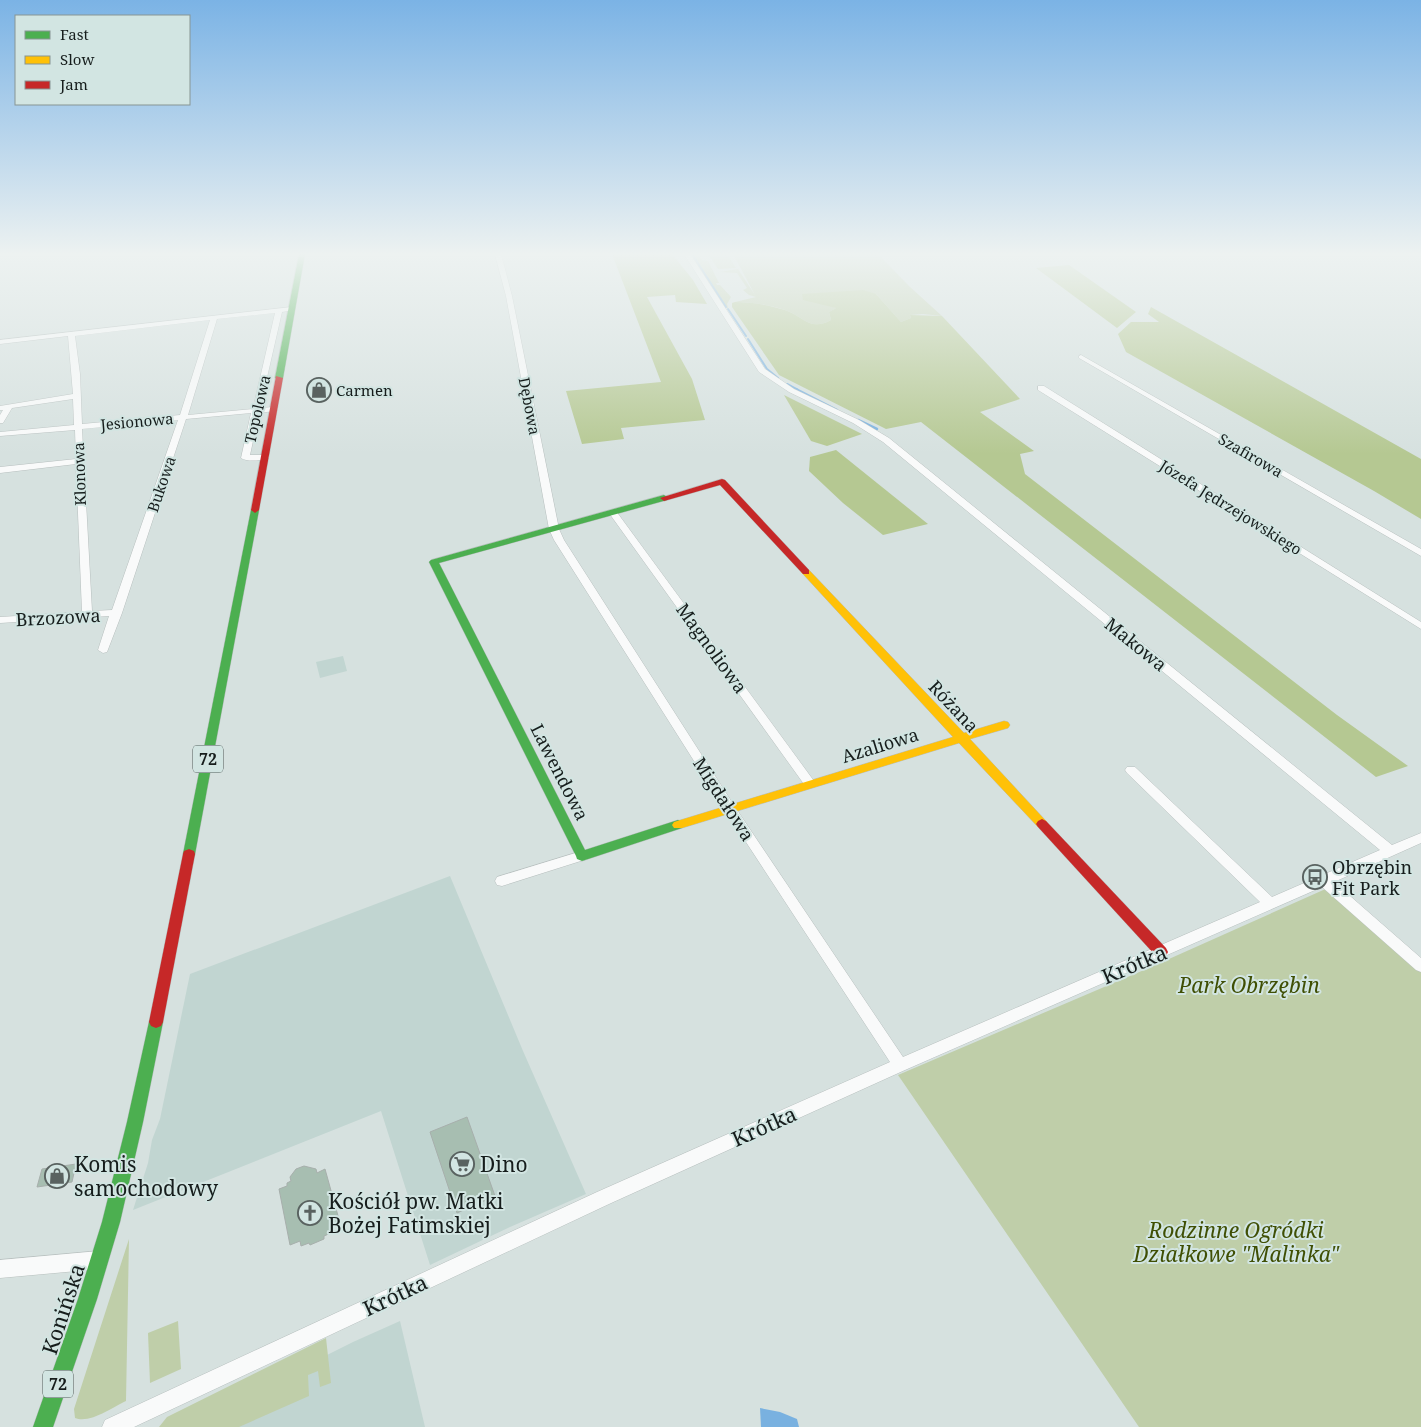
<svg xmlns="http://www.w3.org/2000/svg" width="1421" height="1427" font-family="'Noto Serif',serif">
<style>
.built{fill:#c1d5d1}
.green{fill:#bfcea9}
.forest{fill:#b5c892}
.water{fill:#79b1e0}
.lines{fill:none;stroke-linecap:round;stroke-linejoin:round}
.stream-far1{stroke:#79b1e0;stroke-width:2}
.stream{stroke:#79b1e0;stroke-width:2.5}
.building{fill:#a7beb1;stroke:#a7afac}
.street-casing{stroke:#b7bfbe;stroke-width:1}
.fast-casing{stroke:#b7bfbe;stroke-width:1}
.slow-casing{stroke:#b7bfbe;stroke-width:1}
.jam-casing{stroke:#b7bfbe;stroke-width:1}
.street{fill:#f9fafa;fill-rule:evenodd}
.fast{fill:#4caf50;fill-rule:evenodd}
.slow{fill:#ffc107;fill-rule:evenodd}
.jam{fill:#c62828;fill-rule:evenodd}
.labels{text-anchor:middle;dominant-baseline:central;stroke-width:4;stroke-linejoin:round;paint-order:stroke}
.far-poi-label{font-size:15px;fill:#161d1c;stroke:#d2e5e2;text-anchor:start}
.far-street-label{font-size:15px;fill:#161d1c;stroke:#d2e5e2}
.shield{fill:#d2e5e2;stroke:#4e5957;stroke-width:1}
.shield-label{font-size:16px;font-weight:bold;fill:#161d1c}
.street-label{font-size:18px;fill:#161d1c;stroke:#d2e5e2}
.poi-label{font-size:18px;fill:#161d1c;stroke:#d2e5e2;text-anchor:start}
.near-street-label{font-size:21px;fill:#161d1c;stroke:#d2e5e2}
.near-park-label{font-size:21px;font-style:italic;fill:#3f4f04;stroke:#d2e5e2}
.near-poi-label{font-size:21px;fill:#161d1c;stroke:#d2e5e2;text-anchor:start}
</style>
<rect width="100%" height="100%" fill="#d6e1df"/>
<g class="built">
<path d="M343 656 347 671 320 678 316 662Z"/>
<path d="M450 876 523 1051 586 1194 510 1227 430 1265 381 1111 133 1210 148 1163 152 1140 160 1119 190 974Z"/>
<path d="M400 1321 425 1427H183L353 1342Z"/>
</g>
<g class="green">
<path d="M698 254 702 260 708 261 719 283H716L717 285H720L731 297 727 304 728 308 725 307 691 255Z"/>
<path d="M708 254H727L736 268 718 269 712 260 714 259H711Z"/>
<path d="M733 254H878L909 286 942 316 923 314 910 315 911 318 901 322 876 294 830 305 836 308 829 312 831 320C810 332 803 316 785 310 770 305 752 302 735 302L756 297 749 295 743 290 747 288 737 273 720 272 738 269 755 295Z"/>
<path d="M1330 887 1421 966V1427H1139L898 1075 1151 967Z"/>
<path d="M129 1239 126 1401C113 1407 90 1424 75 1418L74 1409Z"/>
<path d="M178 1321 181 1369 150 1383 148 1333Z"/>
<path d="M326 1338 331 1383 320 1387 318 1371 308 1375 309 1396 239 1427H159L167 1417Z"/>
</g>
<g class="forest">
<path d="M612 254H672L693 280 707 304 676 302 675 295 647 297 692 379 705 420 621 428 624 439 582 444 566 391 661 382Z"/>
<path d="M1069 265 1136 312 1117 328 1036 268Z"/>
<path d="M863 290 876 294 901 322 911 318 910 315 942 316 1020 399 980 412 1034 451 1020 454 1025 474 1337 715 1408 766 1376 777 921 422 886 429 779 375 732 307V303L735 302C752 302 769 305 785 310 803 316 810 332 831 320L829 312 836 308 803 300 802 294Z"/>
<path d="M1151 307 1421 459V519L1374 491 1126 352 1118 334 1131 322H1159L1148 314Z"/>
<path d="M784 395 862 434 827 446 811 441Z"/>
<path d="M836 450 928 524 883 535 843 503 809 471 810 457Z"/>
</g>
<path class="water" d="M760 1408 780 1412 797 1419 799 1427H761Z"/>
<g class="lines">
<g class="stream-far1">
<path d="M692 254 726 307"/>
<path d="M728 309 746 336"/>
<path d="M748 339 767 369 778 378"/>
<path d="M787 384 798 390"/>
</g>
<g class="stream">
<path d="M796 389 837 410"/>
<path d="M858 420 877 429"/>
</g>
</g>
<g class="building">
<path d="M467 1117 495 1196 457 1213 430 1132Z"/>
<path d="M76 1164 72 1182 37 1187 42 1169Z"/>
<path d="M304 1166 316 1169 317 1173 325 1169 340 1223 330 1228 331 1233 324 1236V1239L310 1245 309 1243 301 1246 300 1241 290 1245 279 1189 287 1186V1183L291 1181 290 1177 296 1169Z"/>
</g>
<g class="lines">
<defs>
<g id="street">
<path d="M495 254H501L512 296 559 529 564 540 735 807 903 1057 1260 902 1127 773 1125 770 1127 767H1135L1272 897 1380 850 883 442 853 423 789 392 759 372 684 254H690L765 369 794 389 859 420 889 438 1392 845 1421 833V843L1334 882 1421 958V972L1416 970 1322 887 905 1070 609 1204 134 1427H102L105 1420 597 1192 890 1062 727 813 554 540 549 529 506 296Z"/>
<path d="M292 307 294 308V310L282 312 260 408 274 407 278 409 274 411 259 413 250 455H265L269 457C263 461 247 462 241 458L251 413 186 419 122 613 107 652 103 653 98 650 109 616 0 623V617L82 612 76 464 0 473V467L76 459 75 430 0 436V432L74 425 73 399 12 408 3 423H0V415L3 410H0V406L73 394 68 336 0 344V340ZM275 313 253 409 188 415 217 319ZM210 320 180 415 82 424 80 374 75 336ZM178 420 112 610 92 611 82 429Z"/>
<path d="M1081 355 1421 549V556L1079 358V356Z"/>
<path d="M1038 386H1044L1421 622V629L1038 390Z"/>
<path d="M613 510 616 511 814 781 816 784 814 787H806L609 513Z"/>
<path d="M582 851 587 853 588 856 587 859 502 886 497 885 495 881 497 877Z"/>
<path d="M99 1251 105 1254 108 1260 105 1266 99 1269 0 1278V1260Z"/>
</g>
<g id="fast">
<path d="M299 254H305L283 378 279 380 275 378Z"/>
<path d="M664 495 668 498 667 500 439 563 585 850 678 820 682 822 684 825 682 828 582 861 577 859 576 856 429 562 431 560Z"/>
<path d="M255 507 259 510 195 854 194 857H184L183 854 251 510Z"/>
<path d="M156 1016 161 1018 163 1022 143 1122 120 1222 97 1299 53 1427H33L78 1299 102 1222 127 1122 149 1022 151 1018Z"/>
</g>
<path id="slow" d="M806 569 809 570 964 733 1004 721 1008 722 1010 725 1008 728 970 739 1046 821 1048 824 1046 827H1038L959 743 682 828H674L672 825 674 822 953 737 803 574 801 572Z"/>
<g id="jam">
<path d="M276 376 283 378 259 510 255 513 251 510Z"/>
<path d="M722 479 725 480 809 570V574H803L720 485 664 501 660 498Z"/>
<path d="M1042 819 1046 821 1166 948 1168 952 1166 956 1161 958 1156 956 1038 827 1036 824 1038 821Z"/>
<path d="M189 849 194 851 195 854 163 1022 161 1026 156 1028 151 1026 149 1022 183 854 184 851Z"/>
</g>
</defs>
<use href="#street" class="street-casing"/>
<use href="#fast" class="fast-casing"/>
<use href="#slow" class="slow-casing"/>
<use href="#jam" class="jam-casing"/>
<use href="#street" class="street"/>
<use href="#fast" class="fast"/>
<use href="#slow" class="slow"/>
<use href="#jam" class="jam"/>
</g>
<linearGradient id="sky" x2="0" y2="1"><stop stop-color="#7bb3e5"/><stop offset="0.56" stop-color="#edf2f1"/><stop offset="1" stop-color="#edf2f1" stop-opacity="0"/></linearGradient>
<rect width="1421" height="454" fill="url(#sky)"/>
<defs>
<symbol id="shop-ring" viewBox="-11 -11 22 22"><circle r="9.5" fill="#d2e5e2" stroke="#596260" stroke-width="1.5"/><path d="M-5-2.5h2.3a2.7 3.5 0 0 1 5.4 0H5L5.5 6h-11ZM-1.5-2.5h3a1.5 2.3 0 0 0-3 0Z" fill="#596260"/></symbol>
<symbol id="bus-ring" viewBox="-11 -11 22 22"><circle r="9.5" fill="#d2e5e2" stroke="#596260" stroke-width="1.5"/><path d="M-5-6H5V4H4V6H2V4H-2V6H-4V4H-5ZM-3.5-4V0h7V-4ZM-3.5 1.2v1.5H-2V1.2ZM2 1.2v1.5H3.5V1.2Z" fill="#596260"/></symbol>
<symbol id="supermarket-ring" viewBox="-11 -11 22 22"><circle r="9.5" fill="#d2e5e2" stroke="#596260" stroke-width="1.5"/><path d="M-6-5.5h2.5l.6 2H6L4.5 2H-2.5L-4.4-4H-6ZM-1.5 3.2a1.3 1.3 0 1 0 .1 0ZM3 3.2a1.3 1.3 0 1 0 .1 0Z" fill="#596260"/></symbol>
<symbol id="church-ring" viewBox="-11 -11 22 22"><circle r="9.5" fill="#d2e5e2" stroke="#596260" stroke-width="1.5"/><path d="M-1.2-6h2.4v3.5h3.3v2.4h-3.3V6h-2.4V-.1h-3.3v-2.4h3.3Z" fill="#596260"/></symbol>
</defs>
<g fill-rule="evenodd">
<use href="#shop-ring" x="305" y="376" width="28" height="28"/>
<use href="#bus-ring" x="1301" y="863" width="28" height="28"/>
<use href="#supermarket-ring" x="448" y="1150" width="28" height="28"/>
<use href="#shop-ring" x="43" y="1162" width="28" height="28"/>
<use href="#church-ring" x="296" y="1199" width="28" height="28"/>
</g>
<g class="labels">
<g class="far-poi-label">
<text x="336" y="390">Carmen</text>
</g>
<g class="far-street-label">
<text transform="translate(530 406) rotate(79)">Dębowa</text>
<text transform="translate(257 409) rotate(-77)">Topolowa</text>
<text transform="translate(137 421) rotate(-5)">Jesionowa</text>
<text transform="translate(1251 455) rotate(30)">Szafirowa</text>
<text transform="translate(79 474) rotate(-92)">Klonowa</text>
<text transform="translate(161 484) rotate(-71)">Bukowa</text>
<text transform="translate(1231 507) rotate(32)">Józefa Jędrzejowskiego</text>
</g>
<g class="shield">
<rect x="193" y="745.5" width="30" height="27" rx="4"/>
<rect x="43" y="1370.5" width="30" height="27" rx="4"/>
</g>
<g class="shield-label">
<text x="208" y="759">72</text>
<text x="58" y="1384">72</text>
</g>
<g class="street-label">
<text transform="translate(58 617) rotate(-3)">Brzozowa</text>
<text transform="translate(1136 644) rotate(39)">Makowa</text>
<text transform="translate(712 648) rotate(54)">Magnoliowa</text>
<text transform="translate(954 706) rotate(47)">Różana</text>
<text transform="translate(880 745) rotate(-17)">Azaliowa</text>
<text transform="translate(560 772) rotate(63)">Lawendowa</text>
<text transform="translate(724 799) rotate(57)">Migdałowa</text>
</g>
<g class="poi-label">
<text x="1332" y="867">Obrzębin<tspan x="1332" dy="21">Fit Park</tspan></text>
</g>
<g class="near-street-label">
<text transform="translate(1134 964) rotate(-23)">Krótka</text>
<text transform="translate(764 1126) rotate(-24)">Krótka</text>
<text transform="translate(395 1295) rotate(-25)">Krótka</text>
<text transform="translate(63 1309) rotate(-72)">Konińska</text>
</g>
<g class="near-park-label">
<text x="1249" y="985">Park Obrzębin</text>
<text x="1236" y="1230">Rodzinne Ogródki<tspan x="1236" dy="24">Działkowe "Malinka"</tspan></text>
</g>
<g class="near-poi-label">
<text x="74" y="1164">Komis<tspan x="74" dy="24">samochodowy</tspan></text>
<text x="480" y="1164">Dino</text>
<text x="328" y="1201">Kościół pw. Matki<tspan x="328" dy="24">Bożej Fatimskiej</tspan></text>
</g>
</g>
<rect x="15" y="15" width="175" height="90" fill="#d2e5e2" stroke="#879593"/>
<rect x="25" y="31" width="25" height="8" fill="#4caf50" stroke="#879593"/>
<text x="60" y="40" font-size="15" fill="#161d1c">Fast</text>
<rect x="25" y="56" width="25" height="8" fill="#ffc107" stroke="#879593"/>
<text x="60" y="65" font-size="15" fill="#161d1c">Slow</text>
<rect x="25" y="81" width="25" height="8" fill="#c62828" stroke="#879593"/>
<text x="60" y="90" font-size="15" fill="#161d1c">Jam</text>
</svg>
